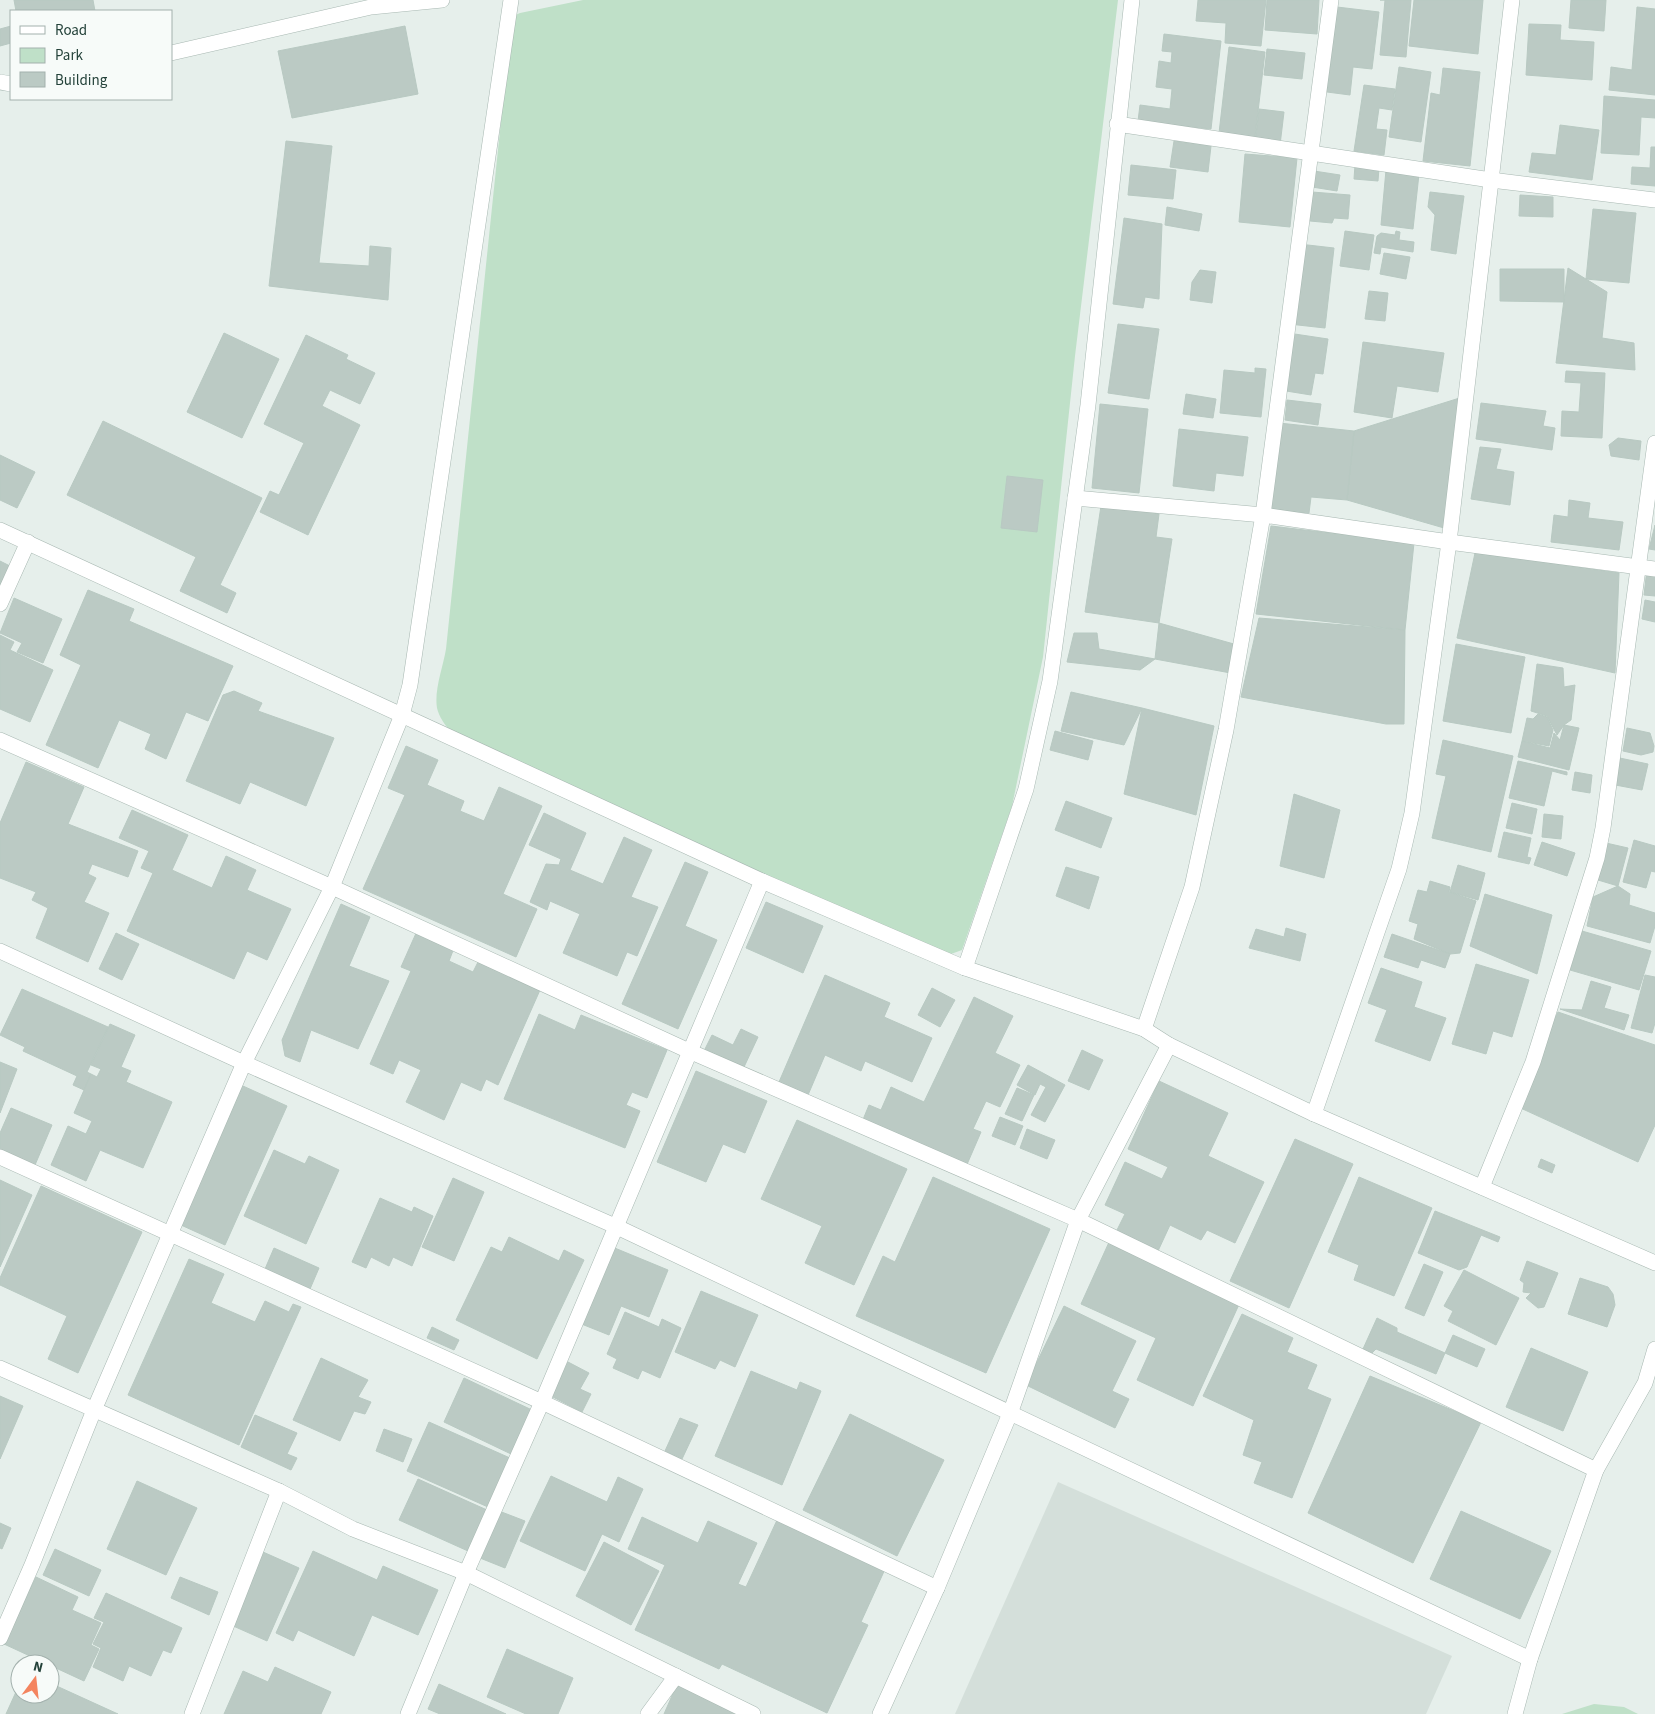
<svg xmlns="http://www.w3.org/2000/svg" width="1655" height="1714" font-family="'Source Sans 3',sans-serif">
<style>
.built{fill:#d4dfda}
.green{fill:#bfe0c8}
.building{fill:#bbcac4;stroke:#b8c9c2}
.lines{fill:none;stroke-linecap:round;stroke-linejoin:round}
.minor-casing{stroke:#a8b8b2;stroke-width:16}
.minor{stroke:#fff;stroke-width:15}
</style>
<rect width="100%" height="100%" fill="#e6efeb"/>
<path class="built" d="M1058 1482 1452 1656 1426 1714H955Z"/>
<g class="green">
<path d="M583 0H1118L1075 356 1043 657 1012 806 962 950 951 954 938 953 451 732C445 725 439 717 437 708 434 690 443 667 446 649L511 25 513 16 520 13Z"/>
<path d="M1594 1704 1624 1707 1638 1714H1562Z"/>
</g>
<g class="building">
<path d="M14 0H93L95 11H16Z"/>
<path d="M1198 0H1266L1261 46 1225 43 1226 23 1196 21Z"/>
<path d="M1267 0H1319L1317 34 1265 30Z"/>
<path d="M1380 0H1411L1406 57 1380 55 1385 0Z"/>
<path d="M1414 0H1483L1478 54 1409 46Z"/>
<path d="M1571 0H1606L1604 31 1569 28Z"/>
<path d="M1337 7 1379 12 1372 69 1353 67 1350 95 1327 92Z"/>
<path d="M1637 7 1655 9V95L1609 90 1611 67 1632 70Z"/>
<path d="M1529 24 1561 25 1560 40 1594 42 1592 80 1526 75Z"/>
<path d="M11 26V43L0 46V29Z"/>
<path d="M405 26 418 94 292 118 278 51Z"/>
<path d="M1164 34 1221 41 1211 129 1138 121 1140 105 1170 109 1172 89 1156 87 1159 61 1171 63 1172 52 1162 51Z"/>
<path d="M1229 47 1265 52 1255 137 1219 133Z"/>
<path d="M1267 49 1305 53 1302 79 1264 75Z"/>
<path d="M1399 67 1431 72 1421 142 1389 137Z"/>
<path d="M1443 68 1480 72 1470 166 1423 161 1431 93 1440 95Z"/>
<path d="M1364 85 1395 89 1392 110 1379 108 1376 129 1387 130 1384 155 1354 151Z"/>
<path d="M1604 96 1655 100V118L1641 117 1639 155 1601 153Z"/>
<path d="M1259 109 1284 112 1280 145 1255 142Z"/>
<path d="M1560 125 1599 130 1592 180 1529 172 1532 153 1556 155Z"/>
<path d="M286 141 332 146 319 263 369 266 370 246 391 248 388 300 269 286Z"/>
<path d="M1174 141 1211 146 1208 172 1170 167Z"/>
<path d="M1651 147H1655V186L1631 184 1632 167 1650 168Z"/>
<path d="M1245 154 1297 158 1290 227 1239 222Z"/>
<path d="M1131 165 1176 170 1173 199 1128 195Z"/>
<path d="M1355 165 1379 168 1378 181 1354 179Z"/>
<path d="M1386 170 1419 174 1413 229 1381 225Z"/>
<path d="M1314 171 1340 175 1337 191 1312 187Z"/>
<path d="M1312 192 1350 195 1348 219 1334 218 1332 223 1310 221Z"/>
<path d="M1430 192 1464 196 1456 254 1431 250 1435 215 1428 207Z"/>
<path d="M1520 195 1553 197V217L1519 216Z"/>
<path d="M1167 207 1202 214 1199 231 1165 225Z"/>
<path d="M1593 209 1636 213 1629 283 1586 279Z"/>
<path d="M1124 218 1162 224 1159 299 1145 297 1143 308 1113 304Z"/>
<path d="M1345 231 1374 235 1369 270 1340 266Z"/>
<path d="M1396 231 1400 232 1399 240 1414 242 1413 252 1381 247 1380 254 1374 253 1377 236 1381 233 1395 235Z"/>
<path d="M1299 244 1334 248 1325 328 1289 324Z"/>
<path d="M1384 253 1410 257 1406 279 1380 274Z"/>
<path d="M1568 268 1607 292 1602 338 1634 343 1635 370 1556 363Z"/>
<path d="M1500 269H1564V302L1500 301Z"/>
<path d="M1200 270 1216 272 1212 303 1190 300 1192 282Z"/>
<path d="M1369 291 1388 293 1385 321 1365 319Z"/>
<path d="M1118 324 1159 329 1149 399 1108 393Z"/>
<path d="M224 333 279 359 242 438 187 412Z"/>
<path d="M1288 333 1328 339 1323 374 1315 373 1311 395 1280 390Z"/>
<path d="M306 335 348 355 346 359 375 373 360 404 330 390 322 406 360 425 308 535 260 512 270 491 279 495 304 443 264 424Z"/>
<path d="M1363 342 1444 353 1438 392 1397 386 1392 418 1354 412Z"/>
<path d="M1255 368 1266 369 1261 417 1220 413 1224 370 1255 373Z"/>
<path d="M1566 371 1605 373 1602 438 1561 436 1562 411 1579 412 1581 383 1565 382Z"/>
<path d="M1186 394 1216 399 1213 418 1183 414Z"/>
<path d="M1466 396 1451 530 1347 500 1354 431Z"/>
<path d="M1287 400 1321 404 1318 425 1285 420Z"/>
<path d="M1481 403 1546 411 1543 426 1555 428 1552 450 1476 439Z"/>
<path d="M1100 404 1148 409 1139 493 1092 488Z"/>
<path d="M103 421 262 498 220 585 236 593 227 613 180 591 196 557 67 495Z"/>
<path d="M1279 423 1354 431 1347 500 1311 497 1309 513 1270 509Z"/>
<path d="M1179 429 1248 437 1243 476 1216 473 1214 491 1173 486Z"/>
<path d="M1618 438 1641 441 1639 460 1611 456 1609 445Z"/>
<path d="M1480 447 1501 449 1496 469 1514 472 1510 505 1471 499Z"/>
<path d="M0 455 35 472 17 508 0 500Z"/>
<path d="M1007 476 1043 480 1037 532 1001 528Z"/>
<path d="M1569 500 1590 503 1588 518 1623 522 1619 550 1551 542 1554 515 1568 517Z"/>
<path d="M1101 506 1159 514 1156 537 1172 539 1159 623 1085 612Z"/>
<path d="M1655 525V550L1649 549Z"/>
<path d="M1271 526 1414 543 1405 630 1256 614Z"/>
<path d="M1475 553 1619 573 1615 673 1457 638Z"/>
<path d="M0 561 10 566 0 590Z"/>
<path d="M1647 569 1655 570V596L1644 595Z"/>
<path d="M88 590 134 609 129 621 233 666 208 721 186 712 166 759 145 749 151 734 119 720 98 768 46 745 81 665 60 655Z"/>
<path d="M14 598 62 619 43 663 17 652 22 643 0 633Z"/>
<path d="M1645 600 1655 602V622L1642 619Z"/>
<path d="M1259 618 1405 630 1404 724H1386L1241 697Z"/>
<path d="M1159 623 1241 646 1236 674 1155 659Z"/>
<path d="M1074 633H1097L1099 649 1155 659 1140 670 1067 662Z"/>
<path d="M0 635 14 642 10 650 53 670 30 722 0 709Z"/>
<path d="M1456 644 1525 657 1511 733 1443 721Z"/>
<path d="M1537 664 1563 668 1564 687 1575 685 1571 720 1564 725 1557 735 1547 716 1531 711Z"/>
<path d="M234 691 262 703 258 711 334 738 306 806 250 782 240 804 186 781 223 695Z"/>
<path d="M1071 692 1142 708 1124 745 1061 731Z"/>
<path d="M1142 708 1214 726 1196 815 1124 794Z"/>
<path d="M1538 714 1547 717 1553 730 1549 746 1522 741 1527 718 1533 719Z"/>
<path d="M1564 725 1579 728 1569 770 1518 757 1522 741 1550 748 1554 733 1560 740Z"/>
<path d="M1627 728 1650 733 1654 746 1653 752 1641 755 1623 751Z"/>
<path d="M1055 731 1093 741 1088 760 1050 750Z"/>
<path d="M1443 740 1513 756 1491 852 1432 838 1446 776 1436 774Z"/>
<path d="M406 746 438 760 427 785 464 801 460 811 484 821 499 787 542 806 503 894 537 909 516 957 363 889 405 795 388 788Z"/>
<path d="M1615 757 1648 764 1642 790 1610 784Z"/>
<path d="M1518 761 1567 772V775L1552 771 1544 806 1509 798Z"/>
<path d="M26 762 84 787 68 824 138 851 128 877 92 864 88 874 96 878 84 902 109 913 88 962 36 938 48 908 32 900 36 892 0 878V823Z"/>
<path d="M1575 772 1592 775 1590 793 1572 790Z"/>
<path d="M1294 794 1340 810 1324 878 1280 866Z"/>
<path d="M1066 801 1112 818 1101 848 1055 830Z"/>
<path d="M1512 803 1537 809 1532 834 1506 828Z"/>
<path d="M132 810 188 835 172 870 212 888 226 856 256 870 247 890 291 909 267 960 247 951 234 979 127 931 153 873 141 868 149 851 119 838Z"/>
<path d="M544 813 586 833 570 870 603 884 624 837 652 850 631 897 658 907 637 956 627 952 617 976 563 953 580 914 550 901 547 910 530 902 546 864 559 865 561 859 529 845Z"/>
<path d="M1544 814 1563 816 1561 839 1542 837Z"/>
<path d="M1504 832 1531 838 1527 857 1531 858 1529 864 1498 857Z"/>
<path d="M1634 840 1655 846V872L1651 871 1646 888 1623 882Z"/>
<path d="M1542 842 1575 853 1567 876 1534 865Z"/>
<path d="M1606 843 1628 848 1618 886 1598 880Z"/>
<path d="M685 862 708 872 685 926 717 940 678 1029 622 1004Z"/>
<path d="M1458 865 1485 873 1478 900 1450 892Z"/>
<path d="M1066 867 1099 877 1089 909 1056 896Z"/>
<path d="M1430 881 1450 887 1449 892 1476 901 1460 953 1450 954 1414 939 1418 924 1409 921 1418 890 1427 892Z"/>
<path d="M1618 886 1630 894 1629 905 1655 913V926L1650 943 1587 926 1593 897Z"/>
<path d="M1485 894 1552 915 1537 974 1470 946Z"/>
<path d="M766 902 823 926 803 973 746 948Z"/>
<path d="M341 904 370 917 349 966 389 981 358 1049 311 1030 300 1062 285 1056 282 1040Z"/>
<path d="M1286 928 1306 934 1300 961 1249 948 1256 929 1284 937Z"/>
<path d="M417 931 454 948 449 961 473 972 478 962 540 990 498 1085 486 1079 481 1091 461 1082 444 1120 406 1102 421 1070 399 1060 393 1074 370 1064 411 971 401 967Z"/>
<path d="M1582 931 1651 951 1639 990 1570 970Z"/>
<path d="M116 933 139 944 122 980 99 969Z"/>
<path d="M1392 934 1450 954 1445 968 1421 960 1418 968 1384 957Z"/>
<path d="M1476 964 1529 980 1512 1037 1493 1031 1486 1054 1452 1044Z"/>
<path d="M1381 968 1422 982 1414 1007 1446 1018 1430 1061 1375 1041 1387 1010 1368 1003Z"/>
<path d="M825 975 890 1003 884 1017 932 1038 912 1082 865 1061 861 1071 825 1055 808 1095 779 1082Z"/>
<path d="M1645 975 1655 977V1023L1652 1033 1631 1028Z"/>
<path d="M1591 981 1611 987 1604 1008 1629 1015 1624 1030 1560 1009 1582 1010Z"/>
<path d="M932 988 955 1000 940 1027 918 1015Z"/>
<path d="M22 989 108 1027 87 1072 91 1074 84 1090 73 1085 77 1076 23 1051 25 1047 0 1035Z"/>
<path d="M974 997 1013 1016 995 1053 1020 1065 1000 1107 986 1101 973 1129 981 1132 965 1169 862 1122 869 1105 881 1110 891 1087 924 1102Z"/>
<path d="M1558 1012 1655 1045V1125L1638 1162 1514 1105Z"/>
<path d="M539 1014 575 1030 581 1015 667 1050 647 1098 632 1092 626 1105 640 1111 625 1148 504 1099Z"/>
<path d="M110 1024 135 1035 121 1067 131 1071 126 1082 172 1102 143 1168 100 1150 86 1181 51 1165 68 1126 86 1134 92 1121 74 1113 91 1074 97 1077 101 1069 91 1065Z"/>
<path d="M741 1029 758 1037 744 1067 705 1049 712 1035 733 1045Z"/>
<path d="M1082 1050 1103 1060 1089 1090 1068 1081Z"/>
<path d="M0 1062 17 1069 0 1113Z"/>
<path d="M1028 1065 1065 1085 1045 1122 1031 1115 1046 1087 1040 1084 1035 1095 1017 1085Z"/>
<path d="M696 1071 767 1101 745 1153 723 1144 706 1182 657 1162Z"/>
<path d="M1159 1081 1228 1113 1208 1156 1264 1182 1235 1243 1207 1230 1201 1240 1170 1225 1158 1251 1116 1232 1125 1214 1105 1205 1125 1162 1162 1179 1168 1167 1128 1149Z"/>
<path d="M243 1086 287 1106 225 1245 181 1225Z"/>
<path d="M1017 1088 1034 1095 1022 1121 1005 1114Z"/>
<path d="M11 1108 52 1125 35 1165 0 1150V1133Z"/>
<path d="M1000 1117 1023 1126 1015 1145 992 1136Z"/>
<path d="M797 1120 907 1169 854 1285 805 1263 822 1226 761 1199Z"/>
<path d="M1027 1129 1055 1140 1047 1159 1020 1148Z"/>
<path d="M1295 1139 1353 1164 1289 1308 1230 1281Z"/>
<path d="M274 1150 305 1164 309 1156 339 1170 306 1244 244 1216Z"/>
<path d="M1541 1159 1555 1165 1552 1173 1538 1167Z"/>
<path d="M933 1177 1050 1229 986 1373 856 1316 883 1256 895 1262Z"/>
<path d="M1359 1177 1432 1208 1394 1296 1354 1280 1359 1265 1328 1252Z"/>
<path d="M453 1178 484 1192 454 1261 422 1247Z"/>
<path d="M0 1180 32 1195 0 1267Z"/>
<path d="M41 1186 142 1232 78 1373 48 1359 67 1316 0 1285V1278Z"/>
<path d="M380 1198 412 1212 414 1207 433 1216 412 1266 393 1257 389 1266 371 1257 366 1268 352 1262Z"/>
<path d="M1435 1211 1500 1237 1498 1242 1481 1235 1467 1267 1459 1270 1418 1253Z"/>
<path d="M509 1237 559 1261 564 1250 584 1260 537 1359 456 1320 491 1247 502 1252Z"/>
<path d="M1110 1240 1241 1300 1193 1406 1137 1380 1156 1338 1081 1304Z"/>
<path d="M605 1244 668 1270 649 1317 621 1306 609 1335 574 1321Z"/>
<path d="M274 1248 319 1268 310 1289 265 1269Z"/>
<path d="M189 1259 224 1274 211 1303 255 1322 265 1301 289 1312 293 1304 301 1307 239 1445 128 1395Z"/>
<path d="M1527 1261 1558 1273 1544 1307 1538 1308 1526 1298 1531 1293 1523 1292 1524 1283 1520 1280Z"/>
<path d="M1424 1264 1443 1272 1424 1316 1405 1308Z"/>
<path d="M1464 1270 1519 1298 1496 1345 1448 1321 1453 1311 1444 1306Z"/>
<path d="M1580 1278 1608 1287 1613 1294 1615 1305 1607 1327 1568 1314Z"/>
<path d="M701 1291 758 1315 735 1367 720 1360 715 1369 675 1352Z"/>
<path d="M1064 1306 1136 1341 1112 1391 1129 1399 1115 1428 1026 1385Z"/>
<path d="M625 1312 659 1327 662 1319 681 1328 660 1378 642 1370 638 1379 613 1368 617 1359 607 1354Z"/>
<path d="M1242 1314 1293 1338 1287 1352 1317 1365 1307 1389 1331 1399 1292 1498 1254 1483 1262 1462 1243 1455 1254 1420 1203 1396Z"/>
<path d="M1377 1318 1397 1328V1332L1445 1353 1436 1374 1376 1349 1372 1353 1363 1349Z"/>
<path d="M432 1327 459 1340 454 1350 427 1338Z"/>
<path d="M1453 1335 1485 1349 1477 1367 1445 1353Z"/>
<path d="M1531 1348 1588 1372 1563 1431 1506 1407Z"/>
<path d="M321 1358 368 1380 358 1397 371 1402 365 1414 354 1411 340 1441 293 1420Z"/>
<path d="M568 1362 589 1373 580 1389 591 1394 582 1412 551 1396Z"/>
<path d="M751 1371 797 1390 800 1382 821 1391 782 1485 715 1456Z"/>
<path d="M1370 1376 1481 1422 1413 1563 1308 1513Z"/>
<path d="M464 1378 532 1410 511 1454 444 1422Z"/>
<path d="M0 1396 23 1406 0 1459Z"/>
<path d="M850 1414 944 1460 897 1556 803 1510Z"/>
<path d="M255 1415 297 1433 287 1454 297 1458 291 1470 241 1447Z"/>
<path d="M680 1418 698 1425 682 1459 665 1451Z"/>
<path d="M429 1422 510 1458 488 1507 407 1471Z"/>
<path d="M384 1429 412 1439 403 1462 376 1451Z"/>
<path d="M551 1476 607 1502 618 1477 643 1489 619 1542 602 1534 585 1571 520 1541Z"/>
<path d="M418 1479 487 1510 468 1551 399 1520Z"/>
<path d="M137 1481 197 1508 166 1575 107 1549Z"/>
<path d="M499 1511 525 1521 505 1568 480 1558Z"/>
<path d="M1461 1511 1551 1551 1520 1619 1430 1579Z"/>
<path d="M642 1517 698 1543 708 1521 757 1543 738 1584 746 1587 778 1518 886 1567 861 1622 868 1625 827 1713 722 1664 719 1669 635 1630 665 1565 628 1549Z"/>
<path d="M0 1523 11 1528 2 1549 0 1548Z"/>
<path d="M604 1542 659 1571 631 1625 576 1596Z"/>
<path d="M254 1548 299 1568 267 1641 222 1621Z"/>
<path d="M55 1549 101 1570 89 1596 43 1575Z"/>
<path d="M313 1551 377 1580 383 1566 438 1590 418 1635 372 1615 354 1656 298 1630 293 1641 276 1633Z"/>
<path d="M36 1577 78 1597 72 1610 101 1623 91 1645 99 1649 84 1681 4 1644Z"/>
<path d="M180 1577 218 1592 209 1615 171 1598Z"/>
<path d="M106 1593 182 1628 171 1653 163 1650 151 1676 129 1666 123 1681 93 1667 101 1648 93 1644 104 1622 94 1618Z"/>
<path d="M507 1649 573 1678 558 1714H526L487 1697Z"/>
<path d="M275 1667 331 1692 321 1714H224L243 1671 268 1682Z"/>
<path d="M678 1682 745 1714H664Z"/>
<path d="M20 1683V1694H50V1683L118 1714H6Z"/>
<path d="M439 1684 506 1714H440L428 1709Z"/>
</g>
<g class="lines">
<defs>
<g id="minor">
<path d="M171 53 371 7 442 0"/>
<path d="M0 82 11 84"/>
<path d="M1117 124 1491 180 1655 200"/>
<path d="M1075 498 1263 515 1449 542 1655 569"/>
<path d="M0 530 762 881 965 968 1144 1029 1169 1045 1314 1114 1655 1263"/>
<path d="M0 604 28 542"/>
<path d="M0 740 332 887 689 1051 1078 1220 1596 1470"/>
<path d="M0 951 244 1063 615 1226 1530 1659"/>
<path d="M965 968 1026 789 1050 681 1088 405 1132 0"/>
<path d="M1144 1029 1192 887 1226 730 1263 515 1331 0"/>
<path d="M1314 1114 1399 869 1412 813 1449 542 1512 0"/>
<path d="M0 1157 542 1402 937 1588"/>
<path d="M1482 1187 1533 1062 1597 858 1603 828 1655 443"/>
<path d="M0 1368 279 1491 353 1529 466 1573 753 1714"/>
<path d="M0 1638 32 1565 94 1410 244 1063 332 887 402 715 410 685 511 0"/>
<path d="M192 1714 279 1491"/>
<path d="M408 1714 466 1573 542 1402 762 881"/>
<path d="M648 1714 676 1676"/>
<path d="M880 1714 937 1588 1011 1411 1078 1220 1169 1045"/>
<path d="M1515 1714 1530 1659 1596 1470 1645 1383 1655 1349"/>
</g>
</defs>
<use href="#minor" class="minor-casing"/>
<use href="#minor" class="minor"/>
</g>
<rect x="10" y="10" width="162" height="90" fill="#f7fbf9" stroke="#a3b1ad"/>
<rect x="20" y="26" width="25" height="8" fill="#ffffff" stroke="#a3b1ad"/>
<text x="55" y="35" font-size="15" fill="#24423a">Road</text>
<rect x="20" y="48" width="25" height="15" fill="#bfe0c8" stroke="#a3b1ad"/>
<text x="55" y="60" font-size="15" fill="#24423a">Park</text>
<rect x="20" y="72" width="25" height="15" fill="#bbcac4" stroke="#a3b1ad"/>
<text x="55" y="85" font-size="15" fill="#24423a">Building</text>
<g transform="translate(35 1679) rotate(15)"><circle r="24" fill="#f7fbf9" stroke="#a3b1ad"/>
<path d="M0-4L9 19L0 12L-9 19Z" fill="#f4845f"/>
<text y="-8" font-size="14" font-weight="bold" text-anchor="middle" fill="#24423a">N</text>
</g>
</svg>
